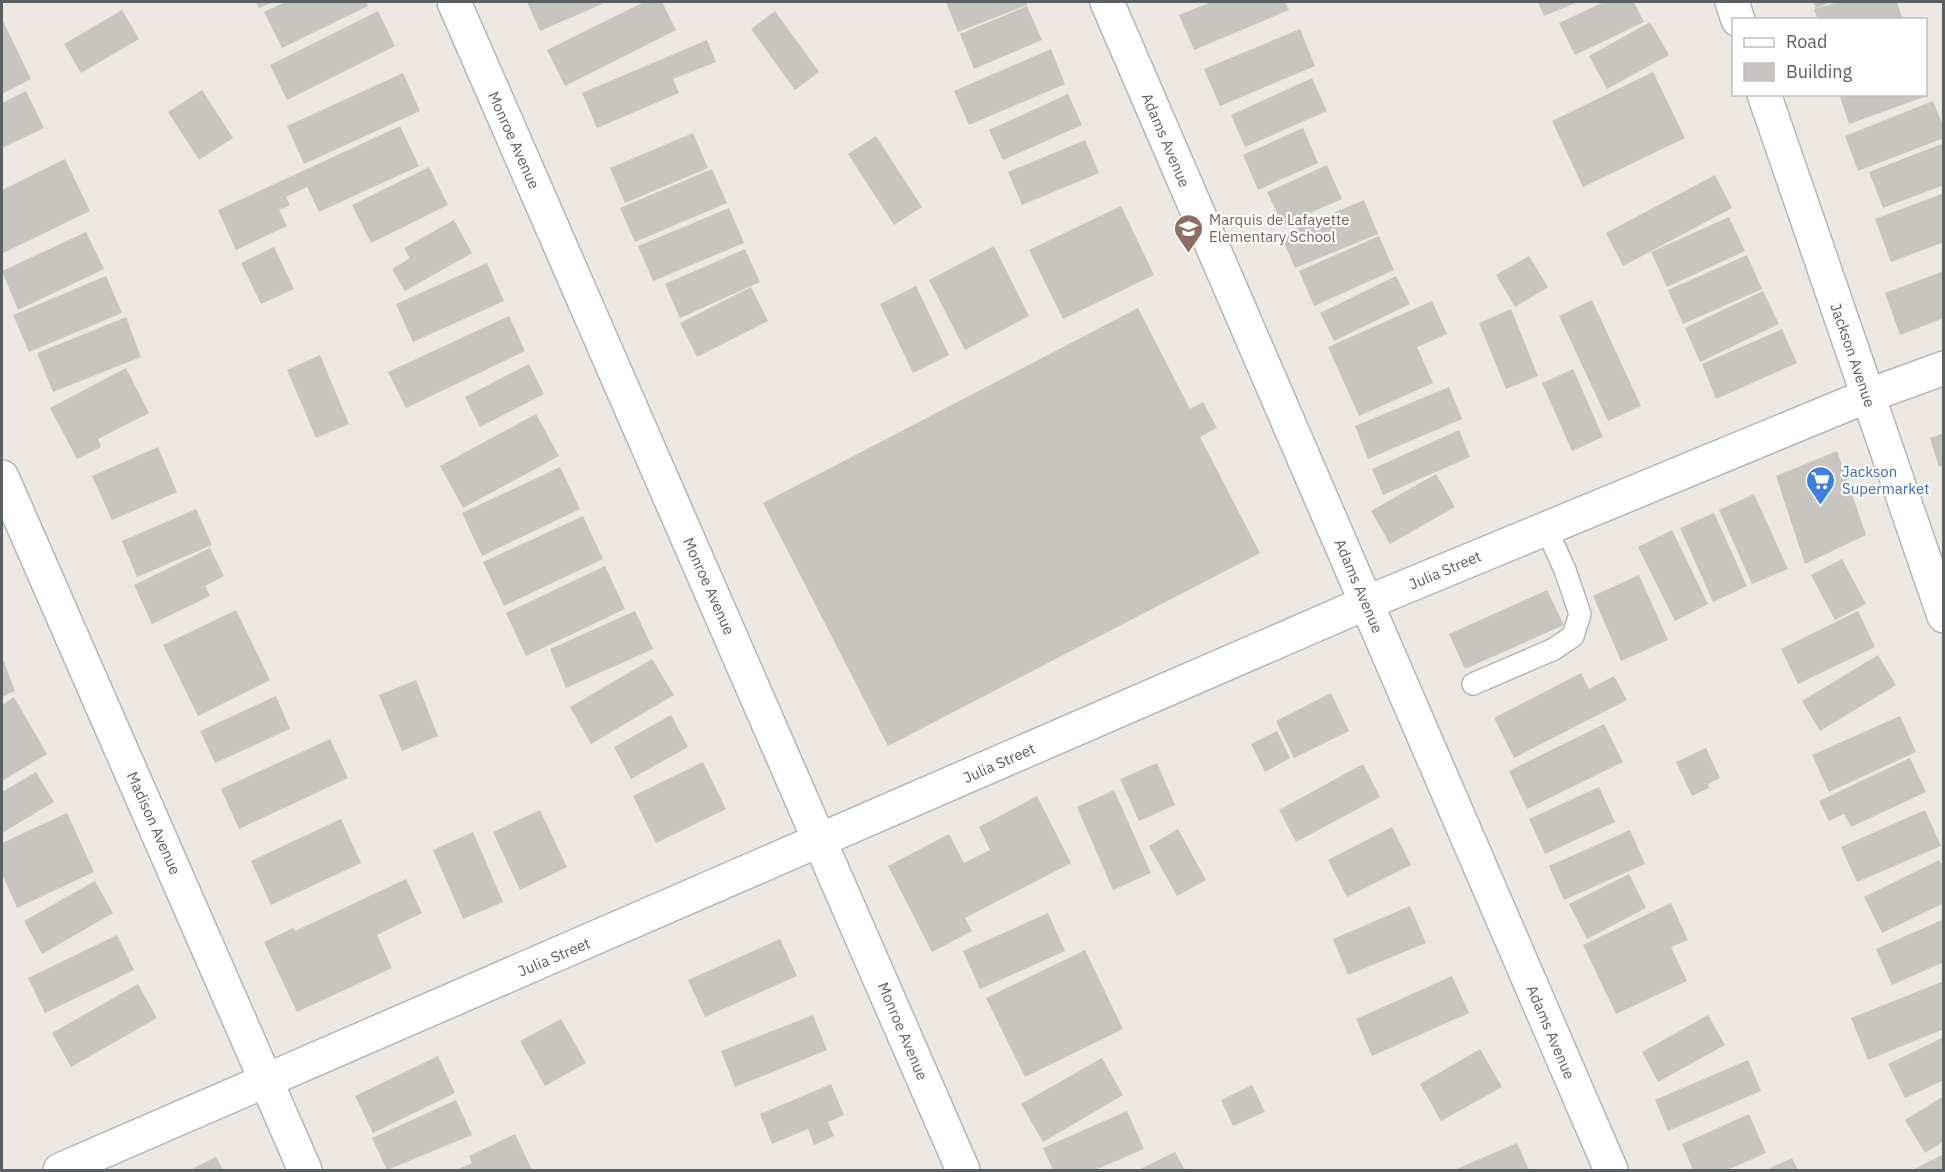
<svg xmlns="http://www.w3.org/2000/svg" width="1945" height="1172" font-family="'IBM Plex Sans',sans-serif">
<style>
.building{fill:#c8c4bf}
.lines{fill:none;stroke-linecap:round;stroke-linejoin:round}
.service-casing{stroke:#b2b6b9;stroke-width:24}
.minor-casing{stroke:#b2b6b9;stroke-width:36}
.service{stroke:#fff;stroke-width:21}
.minor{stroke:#fff;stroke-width:33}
.labels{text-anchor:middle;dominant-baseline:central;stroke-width:4.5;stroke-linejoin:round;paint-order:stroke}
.street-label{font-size:15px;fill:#5a5f63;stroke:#fff}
.education-label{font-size:15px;fill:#785e54;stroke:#fff;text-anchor:start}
.shop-label{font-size:15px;fill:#366cbe;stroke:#fff;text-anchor:start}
</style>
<rect width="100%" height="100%" fill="#ede9e2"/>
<g class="building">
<path d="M256 2H273L259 8Z"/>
<path d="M285 2H366L368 6 282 48 264 12Z"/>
<path d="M527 2H607L540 31Z"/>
<path d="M644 2H662L676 30 565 86 547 50Z"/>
<path d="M946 2H1026L1027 5 958 32Z"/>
<path d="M1211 2H1285L1289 10 1194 50 1179 15Z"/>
<path d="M1538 2H1578L1544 16Z"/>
<path d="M1604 2H1634L1644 22 1575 55 1559 23Z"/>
<path d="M1813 2H1831L1816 8Z"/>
<path d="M1838 2H1897L1903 20H1818L1814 9Z"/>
<path d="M1027 6 1042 40 974 69 960 34Z"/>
<path d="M122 10 139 39 81 73 64 44Z"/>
<path d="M378 11 395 46 287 100 270 65Z"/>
<path d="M775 11 819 72 795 90 751 29Z"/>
<path d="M2 19 31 79 2 94Z"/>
<path d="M1650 22 1669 55 1607 89 1589 56Z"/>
<path d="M1300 29 1315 66 1220 106 1204 69Z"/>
<path d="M707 40 716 62 673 79 679 93 597 128 582 93Z"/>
<path d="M1051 49 1065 84 969 125 954 91Z"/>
<path d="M1653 72 1685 138 1583 187 1552 121Z"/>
<path d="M403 73 420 111 304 164 287 126Z"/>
<path d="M1312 78 1327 111 1245 147 1231 115Z"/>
<path d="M202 90 233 138 199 160 168 112Z"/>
<path d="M26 91 44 128 2 148V103Z"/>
<path d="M1068 94 1082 125 1003 160 989 130Z"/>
<path d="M1839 94H1927V96L1849 124Z"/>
<path d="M1933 101 1944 128V138L1858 171 1845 136Z"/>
<path d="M400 126 419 166 319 212 307 187 286 197 290 205 279 210 287 226 236 250 218 210Z"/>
<path d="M1303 128 1318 163 1258 190 1243 155Z"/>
<path d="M693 133 708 168 625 203 610 168Z"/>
<path d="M876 136 922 207 894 225 848 154Z"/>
<path d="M1085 140 1099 173 1022 205 1008 172Z"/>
<path d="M1944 143V185L1883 208 1869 172Z"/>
<path d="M65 159 90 211 3 253 2 190Z"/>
<path d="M1327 165 1342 199 1283 225 1267 192Z"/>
<path d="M429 167 448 205 371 243 352 205Z"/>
<path d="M712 169 727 203 635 242 620 208Z"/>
<path d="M1715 175 1732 208 1623 266 1606 233Z"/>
<path d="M1944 193V242L1891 262 1875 219Z"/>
<path d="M1364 200 1378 234 1295 268 1281 235Z"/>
<path d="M1121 206 1154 275 1063 319 1029 250Z"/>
<path d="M729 208 744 243 653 281 638 246Z"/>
<path d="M1729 217 1745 251 1667 287 1651 252Z"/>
<path d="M454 220 472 253 405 291 392 269 410 258 404 248Z"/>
<path d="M86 232 104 269 18 310 2 271Z"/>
<path d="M1379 236 1394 270 1314 306 1299 271Z"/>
<path d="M994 246 1029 316 965 350 929 280Z"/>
<path d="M274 247 294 289 261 304 241 263Z"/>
<path d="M745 249 760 282 680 318 665 284Z"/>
<path d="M1747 255 1762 289 1683 324 1668 290Z"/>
<path d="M1529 256 1548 287 1515 307 1496 275Z"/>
<path d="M487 263 504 301 413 342 396 304Z"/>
<path d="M1944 271V318L1900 335 1885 293Z"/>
<path d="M106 276 122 313 29 352 13 315Z"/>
<path d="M1396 276 1410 304 1334 341 1320 313Z"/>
<path d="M916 286 949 355 913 373 880 304Z"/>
<path d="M751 287 768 321 697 357 680 323Z"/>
<path d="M1763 291 1779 324 1700 362 1685 328Z"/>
<path d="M1592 300 1641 406 1608 421 1559 316Z"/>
<path d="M1432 301 1447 334 1417 347 1433 383 1359 416 1328 347Z"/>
<path d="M1138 308 1190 409 1203 402 1217 428 1200 437 1260 553 888 746 763 503Z"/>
<path d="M1511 309 1538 376 1506 389 1479 323Z"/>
<path d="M509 316 525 351 406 408 388 372Z"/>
<path d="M126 317 141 357 53 392 37 353Z"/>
<path d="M1782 329 1797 363 1716 399 1702 364Z"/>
<path d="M320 355 349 424 316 438 287 370Z"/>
<path d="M529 364 544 394 480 427 465 397Z"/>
<path d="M126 368 149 413 98 439 101 447 77 459 50 408Z"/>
<path d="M1573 369 1603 437 1572 451 1542 383Z"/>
<path d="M1449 387 1462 419 1368 459 1355 426Z"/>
<path d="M536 414 559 456 463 508 440 466Z"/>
<path d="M1459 430 1470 457 1383 495 1372 469Z"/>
<path d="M1944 433V465L1939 467 1930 438Z"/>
<path d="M158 447 177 492 112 520 92 476Z"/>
<path d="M1837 451 1866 535 1805 564 1776 476Z"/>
<path d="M560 467 580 509 482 556 462 513Z"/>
<path d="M1436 474 1455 507 1390 544 1371 511Z"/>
<path d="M1754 494 1788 569 1752 584 1719 510Z"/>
<path d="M196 509 212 545 137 577 122 541Z"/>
<path d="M1714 513 1747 586 1713 602 1680 528Z"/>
<path d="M583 516 603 559 504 606 483 562Z"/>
<path d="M1672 530 1708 604 1675 621 1638 547Z"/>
<path d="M210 548 224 576 205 586 210 596 152 624 134 585Z"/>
<path d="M1842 559 1866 604 1835 620 1811 575Z"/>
<path d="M605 566 625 609 526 656 506 613Z"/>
<path d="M1639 575 1668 640 1621 661 1593 596Z"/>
<path d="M1547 590 1564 625 1465 669 1449 634Z"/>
<path d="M236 610 270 680 198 716 163 645Z"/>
<path d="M635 611 653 649 566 688 550 649Z"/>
<path d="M1858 611 1875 647 1798 684 1781 649Z"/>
<path d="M1878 655 1896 685 1820 731 1802 701Z"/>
<path d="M2 657 15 691 2 697Z"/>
<path d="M652 659 674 695 591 744 570 707Z"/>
<path d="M1581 673 1589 689 1614 676 1627 700 1514 758 1494 718Z"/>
<path d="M416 680 438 736 402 751 379 695Z"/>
<path d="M1331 693 1349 731 1294 758 1276 721Z"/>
<path d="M276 696 290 729 215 763 200 731Z"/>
<path d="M14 697 47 754 2 781V705Z"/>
<path d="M671 715 688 747 631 779 614 747Z"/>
<path d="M1900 716 1916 752 1829 792 1812 755Z"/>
<path d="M1604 724 1623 762 1527 809 1509 771Z"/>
<path d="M1277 731 1290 758 1265 772 1251 744Z"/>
<path d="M330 739 348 778 239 829 221 789Z"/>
<path d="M1706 748 1720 778 1708 784 1709 788 1692 796 1676 762Z"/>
<path d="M1910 758 1926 792 1851 827 1844 814 1829 821 1819 801Z"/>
<path d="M703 762 726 809 656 843 633 796Z"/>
<path d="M1157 763 1175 805 1139 821 1120 779Z"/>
<path d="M1363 764 1380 797 1296 842 1279 810Z"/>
<path d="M36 772 54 802 2 833V792Z"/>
<path d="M1599 787 1615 822 1545 854 1529 819Z"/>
<path d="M1114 790 1151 873 1113 890 1077 807Z"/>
<path d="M1037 796 1071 863 965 918 972 931 932 952 888 866 949 834 964 863 990 850 979 827Z"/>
<path d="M540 810 567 867 520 890 493 832Z"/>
<path d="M1925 810 1941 846 1857 882 1841 847Z"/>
<path d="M67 813 94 872 17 908 2 874V843Z"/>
<path d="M341 819 361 863 271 905 251 861Z"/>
<path d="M1392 827 1411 865 1347 897 1328 860Z"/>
<path d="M1178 829 1206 880 1177 896 1149 846Z"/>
<path d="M1630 830 1645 864 1564 900 1549 866Z"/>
<path d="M473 832 503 902 463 919 433 850Z"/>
<path d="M1939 860 1944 868V903L1882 933 1864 897Z"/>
<path d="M1629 874 1646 908 1587 939 1569 904Z"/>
<path d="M406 879 422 913 377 935 392 968 297 1012 264 942 293 928 295 931Z"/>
<path d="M95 881 113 913 42 954 24 921Z"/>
<path d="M1671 903 1688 940 1671 947 1687 981 1616 1014 1583 945Z"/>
<path d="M1410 906 1426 943 1348 975 1333 939Z"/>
<path d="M1048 913 1065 951 980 989 963 951Z"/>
<path d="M1944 919V962L1892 985 1876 949Z"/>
<path d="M117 935 134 970 45 1013 28 978Z"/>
<path d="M780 939 797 976 705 1017 688 980Z"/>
<path d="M1085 950 1123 1029 1025 1077 986 998Z"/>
<path d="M1452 976 1469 1013 1372 1056 1356 1019Z"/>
<path d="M1944 981V1029L1868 1060 1851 1018Z"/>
<path d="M138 984 157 1018 71 1067 52 1033Z"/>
<path d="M813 1015 827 1050 735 1087 721 1051Z"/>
<path d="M1708 1015 1725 1045 1658 1082 1642 1052Z"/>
<path d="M561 1019 586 1063 545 1086 520 1041Z"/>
<path d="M1944 1037V1080L1905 1098 1888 1064Z"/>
<path d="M1480 1049 1502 1087 1441 1121 1420 1084Z"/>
<path d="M438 1056 455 1093 373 1133 355 1096Z"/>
<path d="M1102 1058 1123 1095 1043 1142 1021 1104Z"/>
<path d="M1748 1060 1761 1091 1668 1131 1655 1100Z"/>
<path d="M831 1084 844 1115 828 1122 834 1136 814 1145 808 1129 772 1144 760 1114Z"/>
<path d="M1252 1085 1265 1112 1233 1126 1221 1100Z"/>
<path d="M1944 1096V1141L1925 1153 1905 1120Z"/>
<path d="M456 1100 472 1135 387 1170 372 1138Z"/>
<path d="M1127 1111 1144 1149 1095 1170H1053L1043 1148Z"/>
<path d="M1749 1114 1766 1153 1727 1170H1693L1682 1144Z"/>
<path d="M515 1134 532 1170H456L472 1163 469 1156Z"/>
<path d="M1517 1143 1529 1170H1454Z"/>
<path d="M1175 1152 1185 1170H1138Z"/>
<path d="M1944 1154V1170H1912Z"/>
<path d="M216 1157 223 1170H190Z"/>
<path d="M1792 1158 1798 1170H1766Z"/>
</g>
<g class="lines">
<defs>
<path id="service" d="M1473 684 1554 649 1573 636 1580 614 1565 570 1546 528"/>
<g id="minor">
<path d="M454 2 963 1170"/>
<path d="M1107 2 1611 1170"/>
<path d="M1732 2 1738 20"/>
<path d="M1764 94 1944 616"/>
<path d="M2 477 305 1170"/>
<path d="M60 1170 1366 603 1867 396 1944 368"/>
</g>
</defs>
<use href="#service" class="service-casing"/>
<use href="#minor" class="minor-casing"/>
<use href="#service" class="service"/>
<use href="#minor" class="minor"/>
</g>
<defs>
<symbol id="school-pin" viewBox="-11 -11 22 30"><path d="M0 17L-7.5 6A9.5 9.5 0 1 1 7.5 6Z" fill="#8d6e63" stroke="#fff"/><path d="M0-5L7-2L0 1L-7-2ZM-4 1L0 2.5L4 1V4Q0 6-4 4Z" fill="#fff"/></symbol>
<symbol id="supermarket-pin" viewBox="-11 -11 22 30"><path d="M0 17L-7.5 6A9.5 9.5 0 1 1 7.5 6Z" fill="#3f7fe0" stroke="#fff"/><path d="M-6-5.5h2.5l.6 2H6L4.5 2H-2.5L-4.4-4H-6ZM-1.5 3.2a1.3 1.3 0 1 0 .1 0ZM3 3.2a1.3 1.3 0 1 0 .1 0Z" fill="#fff"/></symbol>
</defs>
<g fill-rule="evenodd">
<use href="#school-pin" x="1172" y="212" width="33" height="45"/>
<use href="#supermarket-pin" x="1804" y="464" width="33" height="45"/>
</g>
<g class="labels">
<g class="street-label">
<text transform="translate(514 140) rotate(66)">Monroe Avenue</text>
<text transform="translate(1166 140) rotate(67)">Adams Avenue</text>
<text transform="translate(1853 355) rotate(71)">Jackson Avenue</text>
<text transform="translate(1445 570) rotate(-23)">Julia Street</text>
<text transform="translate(709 586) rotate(66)">Monroe Avenue</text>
<text transform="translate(1359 586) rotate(67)">Adams Avenue</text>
<text transform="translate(999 763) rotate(-24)">Julia Street</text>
<text transform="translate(154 823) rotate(66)">Madison Avenue</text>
<text transform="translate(554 957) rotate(-23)">Julia Street</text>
<text transform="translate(903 1031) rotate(67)">Monroe Avenue</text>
<text transform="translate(1551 1032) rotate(67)">Adams Avenue</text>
</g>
<g class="education-label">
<text x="1209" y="219">Marquis de Lafayette<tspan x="1209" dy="17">Elementary School</tspan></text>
</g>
<g class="shop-label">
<text x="1842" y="471">Jackson<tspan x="1842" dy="17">Supermarket</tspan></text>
</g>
</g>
<rect width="1945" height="1172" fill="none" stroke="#5a5f63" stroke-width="6"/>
<rect x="1732" y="18" width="195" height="78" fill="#ffffff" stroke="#bdbfc1" stroke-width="1.5"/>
<rect x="1744" y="38" width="30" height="9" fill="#ffffff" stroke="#bdbfc1" stroke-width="1.5"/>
<text x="1786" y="48" font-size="18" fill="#5a5f63">Road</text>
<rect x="1744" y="63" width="30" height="18" fill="#c8c4bf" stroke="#bdbfc1" stroke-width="1.5"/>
<text x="1786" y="78" font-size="18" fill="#5a5f63">Building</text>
</svg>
